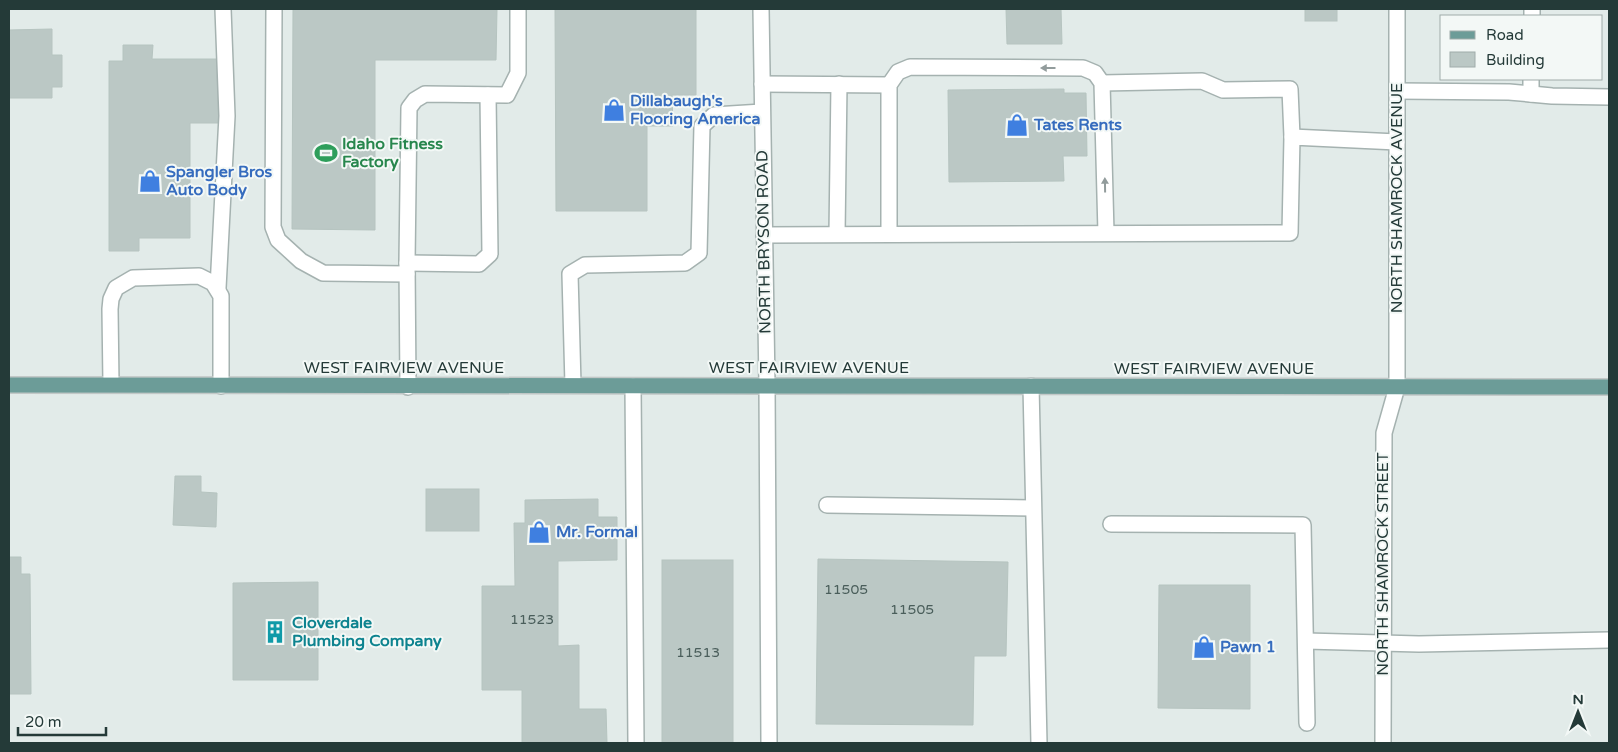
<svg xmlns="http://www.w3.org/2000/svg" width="1618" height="752" font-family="'Varela Round',sans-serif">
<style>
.building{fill:#bbc8c5;stroke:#b6c4c0}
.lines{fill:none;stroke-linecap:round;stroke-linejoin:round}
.service-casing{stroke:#a5b2b0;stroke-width:18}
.minor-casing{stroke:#a5b2b0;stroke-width:18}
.tertiary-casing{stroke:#a5b2b0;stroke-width:18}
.primary-casing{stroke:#c2c8c7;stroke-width:18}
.service{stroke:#fff;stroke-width:15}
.minor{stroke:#fff;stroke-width:15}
.tertiary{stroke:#fff;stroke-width:15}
.primary{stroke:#6c9c98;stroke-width:15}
.oneway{fill:#929c9c}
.labels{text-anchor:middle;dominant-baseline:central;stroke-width:4;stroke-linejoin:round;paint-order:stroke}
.number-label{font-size:14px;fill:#4a5e5b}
.shop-label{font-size:16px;font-weight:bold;fill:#366cbe;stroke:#f3f8f6;text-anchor:start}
.leisure-label{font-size:16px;font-weight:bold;fill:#27864d;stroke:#f3f8f6;text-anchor:start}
.street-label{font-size:16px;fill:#243a38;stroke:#f3f8f6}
.culture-label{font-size:16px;font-weight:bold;fill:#0d838f;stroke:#f3f8f6;text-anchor:start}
</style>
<rect width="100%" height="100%" fill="#e2ebe9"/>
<g class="building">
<path d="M293 9H497L496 60H375V230L292 229Z"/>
<path d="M555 9H696V95H672L673 126H647V211H556Z"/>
<path d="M1006 9H1061L1062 44H1007Z"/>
<rect x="1305" y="9" width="32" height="12"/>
<path d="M52 29V55H62V87H52V98H9V30Z"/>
<path d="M123 45H153L152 59H220V123H190V238H139V251H109V61H123Z"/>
<path d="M1064 89V93H1086L1087 156H1063L1064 181 949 182 948 90Z"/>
<path d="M175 476H201V492L217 493 216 527 173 525Z"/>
<rect x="426" y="489" width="53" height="42"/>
<path d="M598 499V517H617V560L558 561V646L579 645V709H606L607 743H522V690H482V586H515L514 523H525V500Z"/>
<path d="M9 557H21V574H30L31 694H9Z"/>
<path d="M818 559 1008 562 1006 656H974L973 725 816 724Z"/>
<rect x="662" y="560" width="71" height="183"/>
<path d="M318 582V680H233V583Z"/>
<path d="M1159 585H1250V709L1158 708Z"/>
</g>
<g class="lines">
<defs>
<g id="service">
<path d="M274 9 273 227 278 240 301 261 323 273 407 274"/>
<path d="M1102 83 1202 81 1223 90 1290 89 1292 137"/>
<path d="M762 84 889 85"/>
<path d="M837 234 839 84"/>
<path d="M889 234V85L898 72 910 67 1083 68 1095 73 1102 83 1106 233"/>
<path d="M764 235 1290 233 1292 137 1397 142"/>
<path d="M407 263 479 264 490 254 488 95"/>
<path d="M218 288 227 116 223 9"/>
<path d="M111 384 110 309 111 299 116 288 133 278 199 276 213 283 221 296V386"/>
<path d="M573 385 570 274 585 265 685 263 699 253 702 126 714 115 762 112"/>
<path d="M767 385 769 742"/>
<path d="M633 386 636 743"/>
<path d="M1031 386 1039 743"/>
<path d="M408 387 407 263 409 108 415 100 425 94 507 95 518 73V9"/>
<path d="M827 505 1033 508"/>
<path d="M1111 524 1303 525 1307 723"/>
<path d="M1306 641 1419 644 1609 640"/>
</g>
<g id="minor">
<path d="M761 9 767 385"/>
<path d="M1532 16V9"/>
<path d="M1397 91 1509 92 1552 96 1609 97"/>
<path d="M1531 94V79"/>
</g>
<path id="tertiary" d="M1383 743 1384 433 1397 387V9"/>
<path id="primary" d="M9 385 1609 387"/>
</defs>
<use href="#service" class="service-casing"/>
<use href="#minor" class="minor-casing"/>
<use href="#tertiary" class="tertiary-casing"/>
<use href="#primary" class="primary-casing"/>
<use href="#service" class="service"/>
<use href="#minor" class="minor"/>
<use href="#tertiary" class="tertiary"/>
<use href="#primary" class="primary"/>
</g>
<defs><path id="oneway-solid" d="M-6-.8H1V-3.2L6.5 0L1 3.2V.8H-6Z" transform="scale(1.25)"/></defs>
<g class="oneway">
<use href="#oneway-solid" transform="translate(1048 68) rotate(-180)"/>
<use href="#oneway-solid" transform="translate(1105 185) rotate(-91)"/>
</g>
<defs>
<symbol id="shop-bare" viewBox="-9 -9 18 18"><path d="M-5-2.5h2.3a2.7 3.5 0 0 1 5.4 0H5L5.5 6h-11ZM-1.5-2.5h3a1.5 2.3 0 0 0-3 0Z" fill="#3f7fe0" stroke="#f3f8f6" stroke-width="2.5" paint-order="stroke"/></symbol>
<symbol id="stadium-bare" viewBox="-9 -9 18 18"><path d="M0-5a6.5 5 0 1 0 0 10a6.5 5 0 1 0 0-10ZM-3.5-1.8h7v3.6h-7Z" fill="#2e9e5b" stroke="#f3f8f6" stroke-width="2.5" paint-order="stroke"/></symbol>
<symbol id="building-bare" viewBox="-9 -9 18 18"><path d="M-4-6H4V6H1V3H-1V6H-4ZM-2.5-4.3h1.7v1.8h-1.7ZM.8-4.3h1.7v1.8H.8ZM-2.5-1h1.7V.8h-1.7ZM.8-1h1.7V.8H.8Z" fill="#0f9aa8" stroke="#f3f8f6" stroke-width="2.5" paint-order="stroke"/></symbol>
</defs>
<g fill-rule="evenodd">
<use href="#shop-bare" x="598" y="94" width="32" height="32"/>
<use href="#shop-bare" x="1001" y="109" width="32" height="32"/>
<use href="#stadium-bare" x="310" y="137" width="32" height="32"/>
<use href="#shop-bare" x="134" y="165" width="32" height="32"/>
<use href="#shop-bare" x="523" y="516" width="32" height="32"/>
<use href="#building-bare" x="259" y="616" width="32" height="32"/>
<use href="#shop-bare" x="1188" y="631" width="32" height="32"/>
</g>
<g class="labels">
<g class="number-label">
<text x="846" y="589">11505</text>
<text x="912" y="609">11505</text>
<text x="532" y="619">11523</text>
<text x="698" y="652">11513</text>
</g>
<g class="shop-label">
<text x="630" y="101">Dillabaugh's<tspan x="630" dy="18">Flooring America</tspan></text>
<text x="1034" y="125">Tates Rents</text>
<text x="166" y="172">Spangler Bros<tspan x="166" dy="18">Auto Body</tspan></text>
<text x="556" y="532">Mr. Formal</text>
<text x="1220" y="647">Pawn 1</text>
</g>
<g class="leisure-label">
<text x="342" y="144">Idaho Fitness<tspan x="342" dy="18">Factory</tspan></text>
</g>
<g class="street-label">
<text transform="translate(1397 198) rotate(-90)">NORTH SHAMROCK AVENUE</text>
<text transform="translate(764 242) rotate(-91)">NORTH BRYSON ROAD</text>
<text x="404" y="368">WEST FAIRVIEW AVENUE</text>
<text x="809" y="368">WEST FAIRVIEW AVENUE</text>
<text x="1214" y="369">WEST FAIRVIEW AVENUE</text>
<text transform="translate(1383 564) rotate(-90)">NORTH SHAMROCK STREET</text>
</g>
<g class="culture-label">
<text x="292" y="623">Cloverdale<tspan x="292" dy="18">Plumbing Company</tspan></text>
</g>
</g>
<rect width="1618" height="752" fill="none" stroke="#243a38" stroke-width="20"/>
<rect x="1440" y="15" width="162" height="65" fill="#f3f8f6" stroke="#a0acaa"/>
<rect x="1450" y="31" width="25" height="8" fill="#6c9c98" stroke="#a0acaa"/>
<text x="1486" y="40" font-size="15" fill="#243a38">Road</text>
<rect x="1450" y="52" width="25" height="15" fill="#bbc8c5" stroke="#a0acaa"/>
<text x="1486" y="65" font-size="15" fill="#243a38">Building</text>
<g transform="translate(1578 712)" stroke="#f3f8f6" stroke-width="4" paint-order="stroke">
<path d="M0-4L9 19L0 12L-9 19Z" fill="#243a38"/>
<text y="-8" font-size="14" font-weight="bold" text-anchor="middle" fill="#243a38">N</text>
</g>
<path d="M18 727v8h88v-8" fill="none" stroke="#243a38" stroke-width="2.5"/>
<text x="25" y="727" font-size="15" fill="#243a38" stroke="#f3f8f6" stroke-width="4" paint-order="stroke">20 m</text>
</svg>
